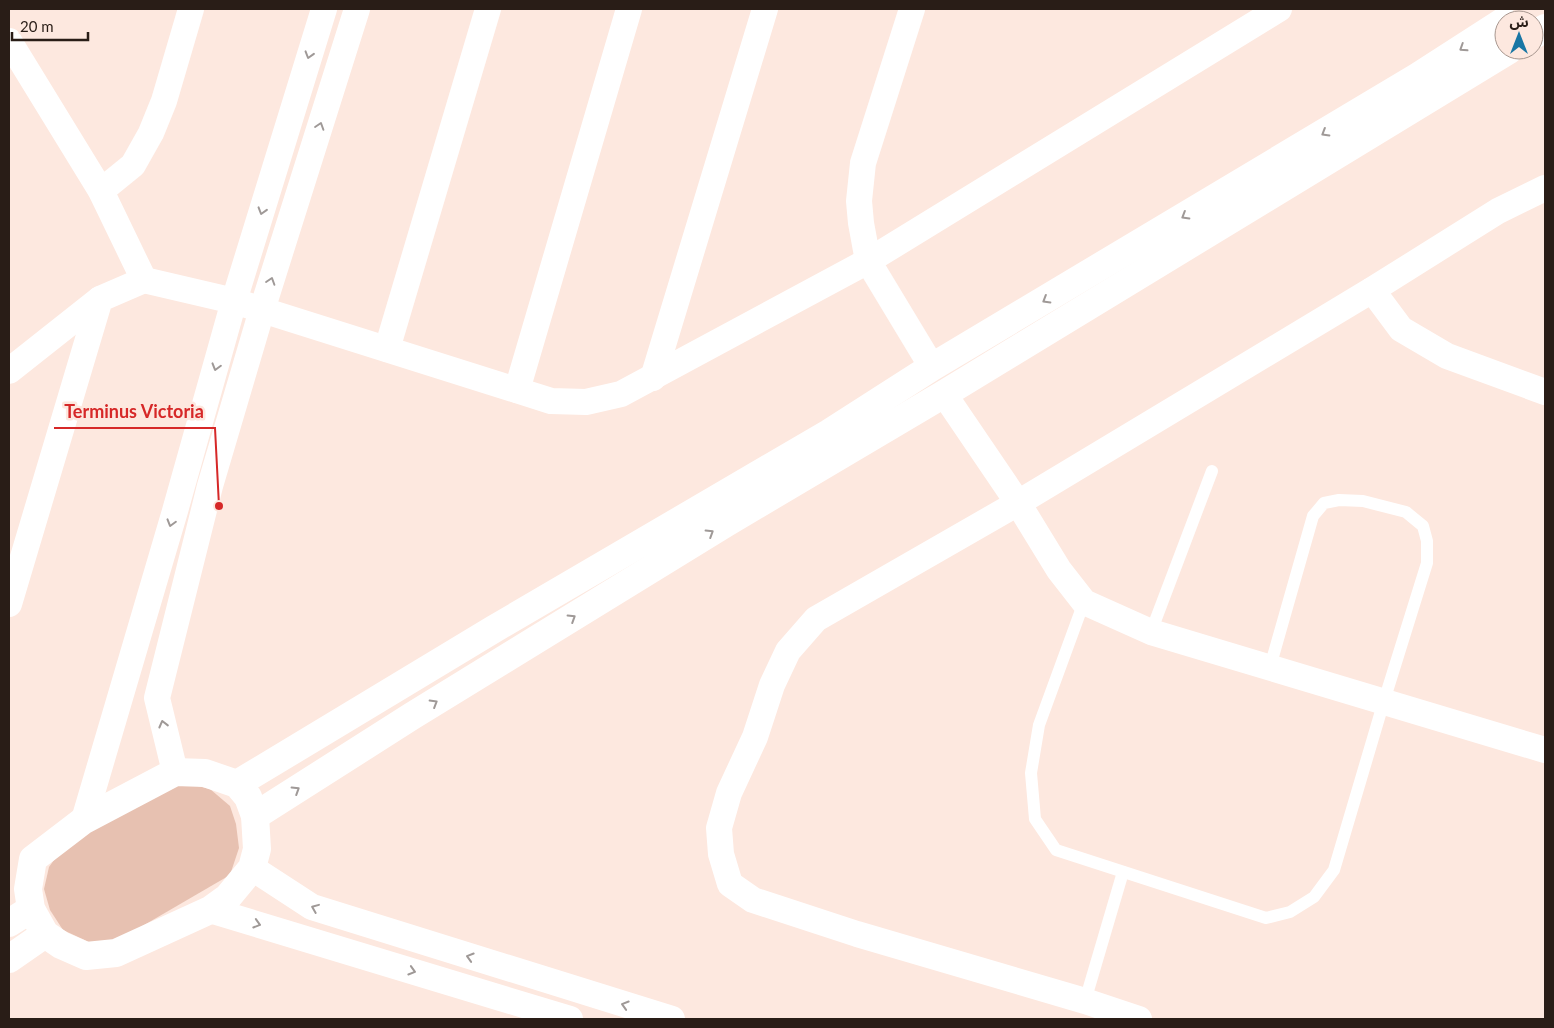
<svg xmlns="http://www.w3.org/2000/svg" width="1554" height="1028" font-family="Lato,'Noto Sans Arabic',sans-serif">
<style>
.green{fill:#e7c1b1}
.lines{fill:none;stroke-linecap:round;stroke-linejoin:round}
.lane{stroke:#fff;stroke-width:12}
.street{stroke:#fff;stroke-width:26}
.secondary{stroke:#fff;stroke-width:28}
.oneway{stroke:#9f9997}
.leader{fill:none;stroke:#d62828;stroke-width:2}
.callout-dot{fill:#d62828;stroke:#fde8df;stroke-width:2}
.callout-label{font-size:18px;text-anchor:middle;font-weight:bold;fill:#d62828;stroke:#fde8df;stroke-width:5;stroke-linejoin:round;paint-order:stroke}
</style>
<rect width="100%" height="100%" fill="#fde8df"/>
<path class="green" d="M185 783 210 789 230 806 236 824 239 848 230 875 115 942H89L63 930 50 910 44 889 49 867 64 846 162 788Z"/>
<g class="lines">
<g class="lane">
<path d="M1084 602 1039 725 1031 773 1035 819 1056 850 1266 918 1290 912 1314 897 1334 870 1384 701 1427 563V541L1423 526 1406 512 1363 501 1339 500 1324 503 1313 516 1270 667"/>
<path d="M1151 632 1212 471"/>
<path d="M1085 1001 1123 872"/>
</g>
<g class="street">
<path d="M912 9 863 163 859 201 861 223 868 261 932 367"/>
<path d="M9 41 101 191 144 280 234 301 551 401 586 402 621 394 868 261 1279 9"/>
<path d="M101 191 133 165 151 133 164 101 191 9"/>
<path d="M1372 290 1401 329 1447 356 1545 392"/>
<path d="M387 349 488 9"/>
<path d="M9 371 100 299"/>
<path d="M653 378 765 9"/>
<path d="M517 390 629 9"/>
<path d="M944 394 1018 503 1059 570 1084 602 1151 632 1545 750"/>
<path d="M9 604 100 299 144 280"/>
<path d="M175 772 157 698 210 486 262 310 357 9"/>
<path d="M84 820 175 511 234 301 324 9"/>
<path d="M252 868 312 907 672 1019"/>
<path d="M210 910 570 1019"/>
<path d="M1139 1019 1085 1001 857 934 753 900 730 884 721 854 719 828 729 793 755 737 772 685 788 651 816 619 1018 503 1372 290 1498 211 1545 188"/>
</g>
<g class="secondary">
<path d="M1534 35 1545 28"/>
<path d="M175 772 205 773 237 784 248 797 255 816 257 849 252 868 228 897 210 910 116 953 86 956 61 945 45 934 31 909 28 889 33 859 84 820Z"/>
<path d="M237 784 494 629 829 433 932 367 1417 77 1504 21"/>
<path d="M255 816 412 716 726 523 944 394 1509 50"/>
<path d="M9 923 31 909"/>
<path d="M9 959 45 934"/>
</g>
</g>
<defs><path id="oneway-chevron" d="M-2-3.5L2.5 0L-2 3.5" fill="none" stroke-width="1.6" stroke-linecap="round" stroke-linejoin="round" transform="scale(1.25)"/></defs>
<g class="oneway">
<use href="#oneway-chevron" transform="translate(1463 48) rotate(147)"/>
<use href="#oneway-chevron" transform="translate(309 55) rotate(107)"/>
<use href="#oneway-chevron" transform="translate(320 126) rotate(-72)"/>
<use href="#oneway-chevron" transform="translate(1325 133) rotate(149)"/>
<use href="#oneway-chevron" transform="translate(262 211) rotate(107)"/>
<use href="#oneway-chevron" transform="translate(1185 216) rotate(149)"/>
<use href="#oneway-chevron" transform="translate(271 281) rotate(-72)"/>
<use href="#oneway-chevron" transform="translate(1046 300) rotate(149)"/>
<use href="#oneway-chevron" transform="translate(216 367) rotate(106)"/>
<use href="#oneway-chevron" transform="translate(171 523) rotate(106)"/>
<use href="#oneway-chevron" transform="translate(710 533) rotate(-32)"/>
<use href="#oneway-chevron" transform="translate(572 618) rotate(-32)"/>
<use href="#oneway-chevron" transform="translate(434 703) rotate(-31)"/>
<use href="#oneway-chevron" transform="translate(163 724) rotate(-104)"/>
<use href="#oneway-chevron" transform="translate(296 790) rotate(-32)"/>
<use href="#oneway-chevron" transform="translate(315 908) rotate(-158)"/>
<use href="#oneway-chevron" transform="translate(257 924) rotate(17)"/>
<use href="#oneway-chevron" transform="translate(470 957) rotate(-163)"/>
<use href="#oneway-chevron" transform="translate(412 971) rotate(17)"/>
<use href="#oneway-chevron" transform="translate(625 1005) rotate(-163)"/>
</g>
<path class="leader" d="M219 506L215 428H54"/>
<circle class="callout-dot" cx="219" cy="506" r="5"/>
<g class="callout-label">
<text x="134" y="418">Terminus Victoria</text>
</g>
<rect width="1554" height="1028" fill="none" stroke="#291d17" stroke-width="20"/>
<g transform="translate(1519 35)"><circle r="24" fill="#fde8df" stroke="#a8978f"/>
<path d="M0-4L9 19L0 12L-9 19Z" fill="#1976a4"/>
<text y="-8" font-size="14" font-weight="bold" text-anchor="middle" fill="#291d17">ش</text>
</g>
<path d="M12 32v8h76v-8" fill="none" stroke="#291d17" stroke-width="2.5"/>
<text x="20" y="32" font-size="15" fill="#291d17" stroke="#fde8df" stroke-width="4" paint-order="stroke">20 m</text>
</svg>
